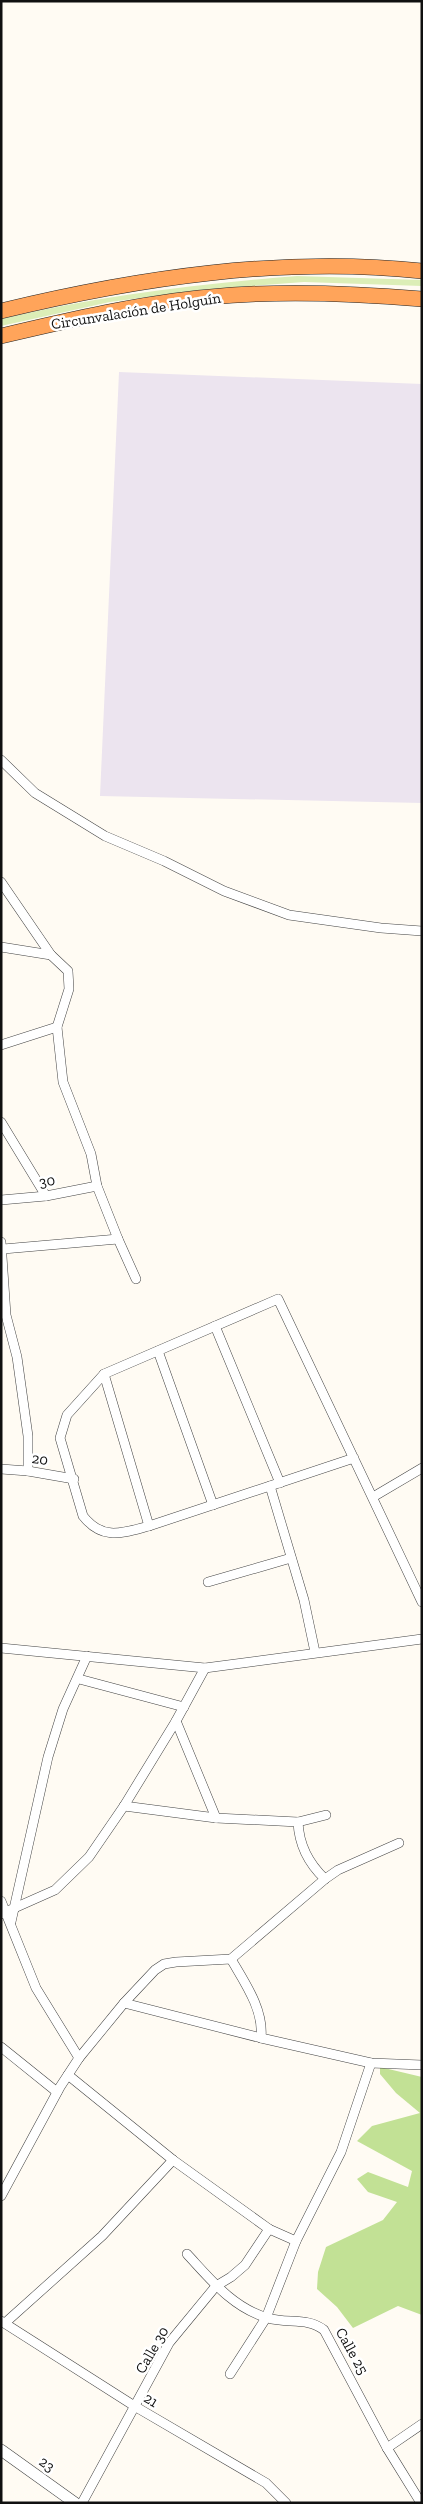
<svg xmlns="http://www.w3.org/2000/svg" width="423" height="2504" font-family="'Zilla Slab',serif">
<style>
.industrial{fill:#ece4ef}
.green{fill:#dceeb7}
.forest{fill:#c2e195}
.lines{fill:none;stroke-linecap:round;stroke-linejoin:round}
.minor-casing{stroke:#434343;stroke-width:10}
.tertiary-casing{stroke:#434343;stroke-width:12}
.trunk-casing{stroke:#212121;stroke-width:16}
.minor{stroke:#fff;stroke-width:9}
.tertiary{stroke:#fff;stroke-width:11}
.trunk{stroke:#ffa45a;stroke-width:15}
.labels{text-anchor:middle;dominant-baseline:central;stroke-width:5;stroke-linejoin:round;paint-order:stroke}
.street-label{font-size:15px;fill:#101010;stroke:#fff}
</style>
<rect width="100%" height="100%" fill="#fffbf3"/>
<path class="industrial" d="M119 372 422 384V803L100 796Z"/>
<path class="green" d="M297 276 422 280V286L304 282 200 290 110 302 1 326V319C99 296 197 284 297 276Z"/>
<path class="forest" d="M380 2067 422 2077V2315L398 2306 353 2328 337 2307 317 2289 318 2272 326 2247 383 2220 397 2202 368 2192 357 2179 368 2172 408 2187 412 2171 357 2141 372 2126 420 2113 396 2093 380 2074Z"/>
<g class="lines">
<defs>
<g id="minor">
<path d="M1 760 35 793 105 836 164 861 224 891 289 915 381 928 422 931"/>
<path d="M1 882 51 955 68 971 69 989 57 1027 63 1082 91 1154 97 1186 118 1239 136 1279"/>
<path d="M1 947 51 955"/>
<path d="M1 1045 57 1027"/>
<path d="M1 1122 46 1196"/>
<path d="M1 1200 46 1196 97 1186"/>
<path d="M1 1242 6 1315 17 1357 28 1436V1471"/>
<path d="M3 1249 118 1239"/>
<path d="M215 1326 280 1483"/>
<path d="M158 1351 213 1505"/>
<path d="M104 1374 149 1526"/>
<path d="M354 1458 149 1526C122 1533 103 1541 83 1516L60 1438 67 1415 104 1374 278 1299 422 1602"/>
<path d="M1 1469 28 1471 74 1479"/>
<path d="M270 1486 304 1600 315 1652"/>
<path d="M373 1497 422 1468"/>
<path d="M208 1582 291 1558"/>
<path d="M1 1648 205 1668 422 1639"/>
<path d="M79 1679 184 1707"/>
<path d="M176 1721 216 1818"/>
<path d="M124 1806 216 1818 298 1822 326 1815"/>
<path d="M298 1822C299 1845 308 1863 325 1879"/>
<path d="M1 1901 36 1988 79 2058"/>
<path d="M1 1914 55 1890 89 1857 124 1806 176 1721 205 1668"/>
<path d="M11 1922 48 1757 63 1709 87 1656"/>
<path d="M231 1959C245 1983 264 2010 261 2038"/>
<path d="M124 2003 261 2038 371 2063 422 2065"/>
<path d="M1 2047 57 2092"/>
<path d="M68 2075 173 2160 269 2229 296 2241"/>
<path d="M1 2196 60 2087 79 2058 124 2003 155 1970 164 1964 176 1962 231 1959 325 1879 338 1870 399 1843"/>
<path d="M187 2254C211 2280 233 2308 268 2318 287 2324 308 2317 324 2330L387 2448 421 2503"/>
<path d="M1 2321 136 2407 266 2483 286 2503"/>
<path d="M5 2323 102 2236 173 2160"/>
<path d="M230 2374 266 2318 296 2241 341 2152 371 2063"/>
<path d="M387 2448 422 2424"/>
<path d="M82 2503 169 2343 216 2286 231 2277 245 2265 269 2229"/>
</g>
<path id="tertiary" d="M1 2450 75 2503"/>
<g id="trunk">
<path d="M1 311C137 278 282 256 422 271"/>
<path d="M1 336C69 320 141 303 210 297 280 290 351 293 422 299"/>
</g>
</defs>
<use href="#minor" class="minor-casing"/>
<use href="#tertiary" class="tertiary-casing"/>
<use href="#trunk" class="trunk-casing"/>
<use href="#minor" class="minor"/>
<use href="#tertiary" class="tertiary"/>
<use href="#trunk" class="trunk"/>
</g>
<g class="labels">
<g class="street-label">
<text transform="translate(136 311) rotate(-9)">Circunvalación de Holguín</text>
<text transform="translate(47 1181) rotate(-10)">30</text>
<text transform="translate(40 1459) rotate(9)">20</text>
<text transform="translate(152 2350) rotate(-60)">Calle 30</text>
<text transform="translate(352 2351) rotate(61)">Calle 25</text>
<text transform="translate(151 2400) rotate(31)">21</text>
<text transform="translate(47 2464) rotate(35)">23</text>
</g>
</g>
<rect width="423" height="2504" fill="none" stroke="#101010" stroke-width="5"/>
</svg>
